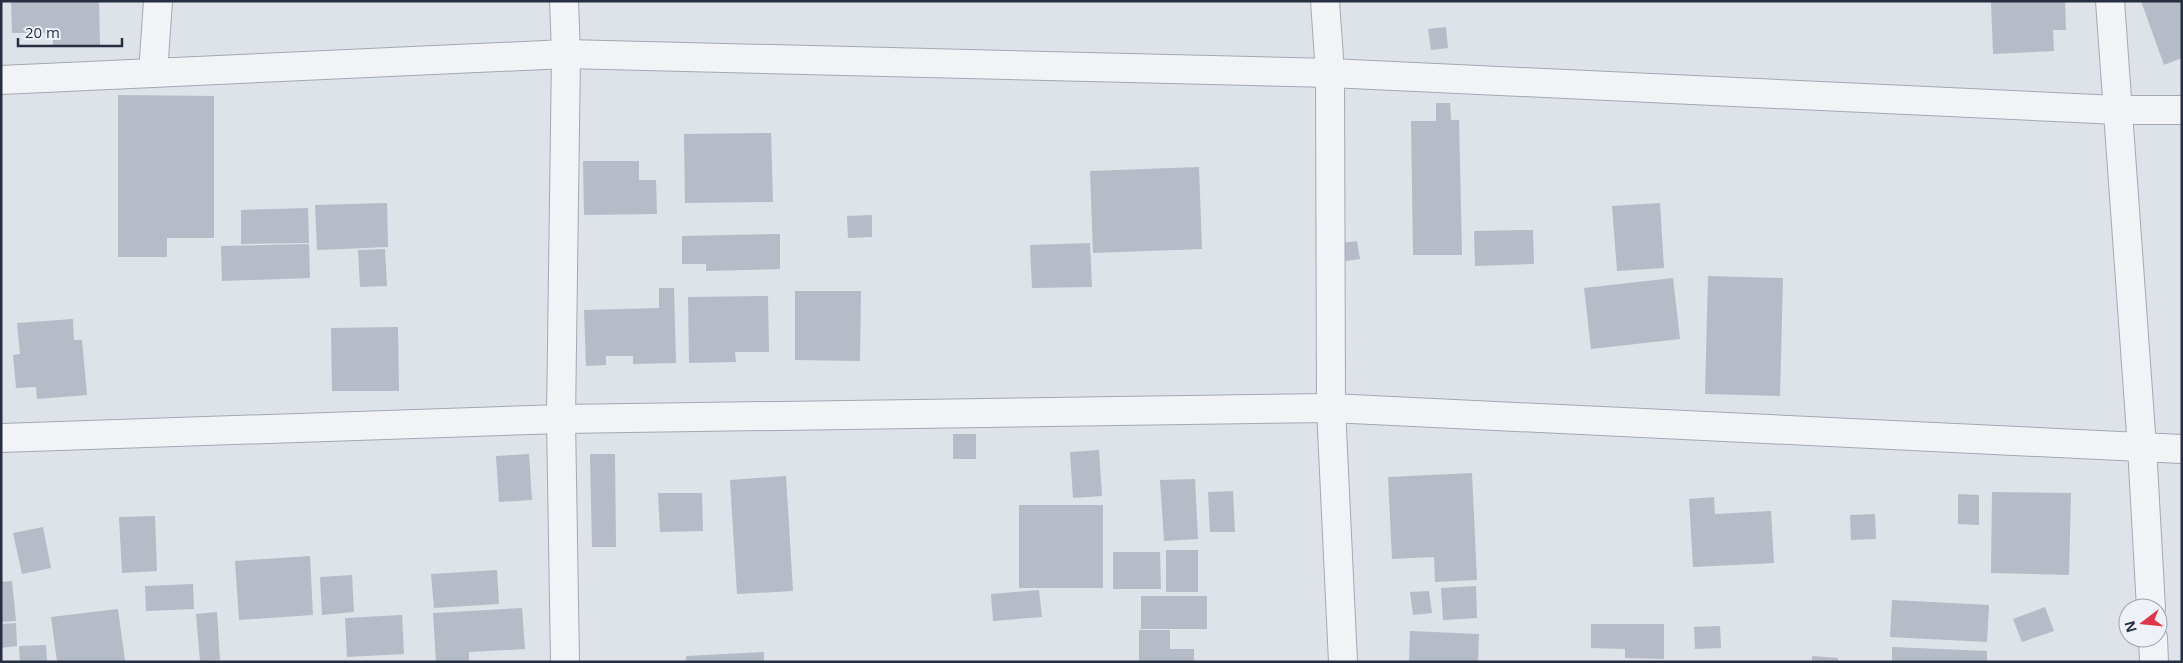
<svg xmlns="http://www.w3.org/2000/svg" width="2183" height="663" font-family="'Open Sans',sans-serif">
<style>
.building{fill:#b5bbc7}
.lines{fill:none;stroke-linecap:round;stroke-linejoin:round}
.minor-casing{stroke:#a3a9b4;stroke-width:30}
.minor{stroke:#f1f3f7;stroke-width:28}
</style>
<rect width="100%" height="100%" fill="#dee2e9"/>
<g class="building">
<path d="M11 1H99L100 46H53V33H12Z"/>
<path d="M1991 1H2065L2066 30H2053L2054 51 1993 54Z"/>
<path d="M2141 1H2182V58L2164 65Z"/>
<path d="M1446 27 1448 48 1431 50 1428 29Z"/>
<path d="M118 95 214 96V238H167V257H118Z"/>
<path d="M1436 103H1450L1451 120H1459L1462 255H1413L1411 121H1436Z"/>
<path d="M771 133 773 202 685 203 684 134Z"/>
<path d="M583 161H639V180H656L657 214 584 215Z"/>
<path d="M1199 167 1202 249 1093 253 1090 171Z"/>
<path d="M387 203 388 247 317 250 315 205Z"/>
<path d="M1660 203 1664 268 1617 271 1612 206Z"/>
<path d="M308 208 309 243 241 244V210Z"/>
<path d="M872 215V237L848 238 847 216Z"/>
<path d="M1533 230 1534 264 1475 266 1474 231Z"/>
<path d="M780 234V269L706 271V264H682V236Z"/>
<path d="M1357 241 1360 259 1346 261 1343 243Z"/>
<path d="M1090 243 1092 287 1032 288 1030 245Z"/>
<path d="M309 244 310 278 222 281 221 246Z"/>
<path d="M385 249 387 286 360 287 358 250Z"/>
<path d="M1708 276 1783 278 1780 396 1705 394Z"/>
<path d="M1673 278 1680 339 1591 349 1584 288Z"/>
<path d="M659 288H674L676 363 633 364V356H606V365L586 366 584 310 659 308Z"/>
<path d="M795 291H861L860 361 795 360Z"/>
<path d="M768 296 769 352H735L736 362 689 363 688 297Z"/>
<path d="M73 319 74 340H82L87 395 37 399 36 387 16 388 13 355 20 354 17 323Z"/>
<path d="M398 327 399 391H332L331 328Z"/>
<rect x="953" y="434" width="23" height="25"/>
<path d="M1099 450 1102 496 1073 498 1070 452Z"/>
<path d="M529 454 532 500 499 502 496 456Z"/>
<path d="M590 454H615L616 547H592Z"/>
<path d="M1472 473 1477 580 1435 582 1434 557 1392 559 1388 477Z"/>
<path d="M786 476 793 591 737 594 730 480Z"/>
<path d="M1195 479 1198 539 1164 541 1160 480Z"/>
<path d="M1233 491 1235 532H1210L1208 492Z"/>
<path d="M1992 492 2071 493 2069 575 1991 573Z"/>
<path d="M658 493H702L703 531 660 532Z"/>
<path d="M1958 494 1979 495V525L1958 524Z"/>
<path d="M1714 497 1715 514 1771 511 1774 563 1693 567 1689 499Z"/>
<rect x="1019" y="505" width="84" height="83"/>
<path d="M1875 514 1876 539 1851 540 1850 515Z"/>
<path d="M155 516 157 571 122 573 119 517Z"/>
<path d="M43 527 51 568 22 574 13 533Z"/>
<rect x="1166" y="550" width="32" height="42"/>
<path d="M1113 552H1160L1161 589H1113Z"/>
<path d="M310 556 313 615 239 620 235 561Z"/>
<path d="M497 570 499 604 434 608 431 574Z"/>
<path d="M352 575 354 612 322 615 320 577Z"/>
<path d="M12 581 16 621 1 622V582Z"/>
<path d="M193 584 194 609 146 611 145 586Z"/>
<path d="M1476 586 1477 618 1443 620 1441 588Z"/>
<path d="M1039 590 1042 617 993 621 991 594Z"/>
<path d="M1429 591 1432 613 1413 615 1410 592Z"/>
<rect x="1141" y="596" width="66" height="33"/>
<path d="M1892 600 1989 605 1987 642 1890 637Z"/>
<path d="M2045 607 2054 631 2022 642 2013 619Z"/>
<path d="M522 608 525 649 469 652V662H436L433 613Z"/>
<path d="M118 609 125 661 57 662 51 617Z"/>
<path d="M217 612 220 660 200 661 196 614Z"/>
<path d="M402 615 404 654 347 657 345 618Z"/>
<path d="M16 623 17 646 1 648V624Z"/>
<path d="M1591 624H1664V659L1625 658V649L1591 648Z"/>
<path d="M1720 626 1721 648 1695 649 1694 627Z"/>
<path d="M1139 630H1170V649H1194V662H1139Z"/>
<path d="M1410 631 1479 634 1478 662H1409Z"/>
<path d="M46 645 47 662H20L19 646Z"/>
<path d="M1892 647 1987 651V662H1892Z"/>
<path d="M764 652V662H686V656Z"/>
<path d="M1812 656 1838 658V662H1812Z"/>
</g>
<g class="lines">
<defs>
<g id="minor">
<path d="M564 1 566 54 561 419 565 662"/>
<path d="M1325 1 1330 73 1331 408 1343 662"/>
<path d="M2110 1 2142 447 2151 608"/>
<path d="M153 73 158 1"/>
<path d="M1 80 566 54 1330 73 2118 110H2182"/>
<path d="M1 438 561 419 1331 408 2182 449"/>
<path d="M2153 638 2154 662"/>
</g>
</defs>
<use href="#minor" class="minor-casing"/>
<use href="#minor" class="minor"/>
</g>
<rect width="2183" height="663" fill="none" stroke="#262f42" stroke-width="5"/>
<g transform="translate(2143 623) rotate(254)"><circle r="24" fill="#eef1f7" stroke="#9ea3af"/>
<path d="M0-4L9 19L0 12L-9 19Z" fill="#db3749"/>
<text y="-8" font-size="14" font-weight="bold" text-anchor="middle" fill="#262f42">N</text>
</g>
<path d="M18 38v8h104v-8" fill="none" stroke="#262f42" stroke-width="2.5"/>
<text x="25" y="38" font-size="15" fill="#262f42" stroke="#eef1f7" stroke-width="4" paint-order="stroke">20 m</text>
</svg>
